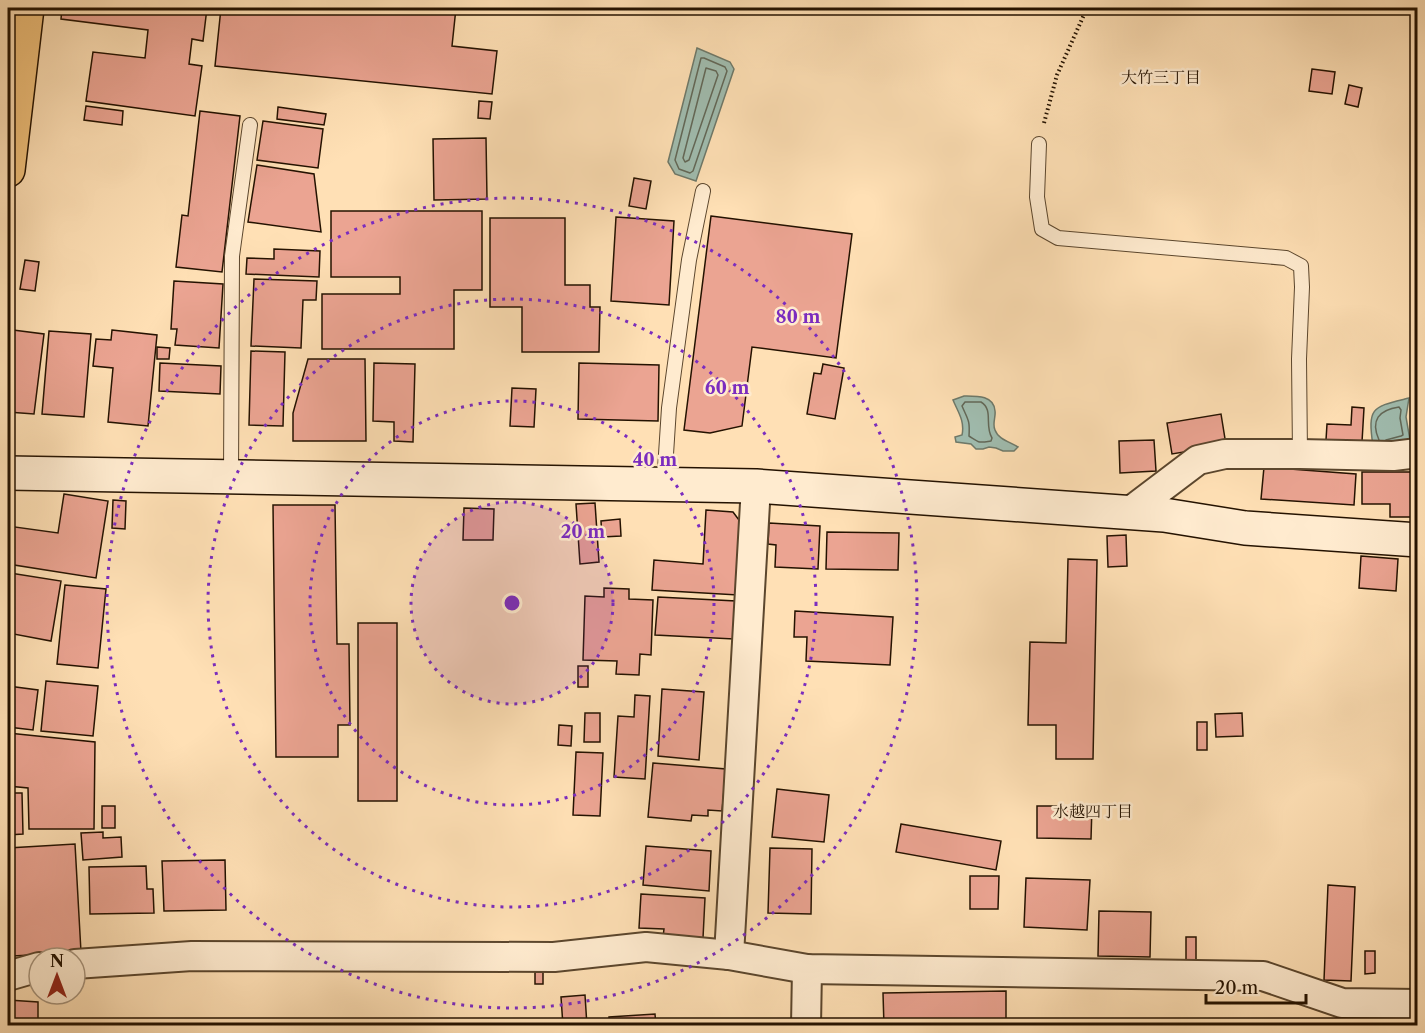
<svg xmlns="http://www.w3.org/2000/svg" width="1425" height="1033" font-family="'Libre Caslon Text','Noto Serif JP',serif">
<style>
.water{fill:#a0bdb0;stroke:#6e796a;stroke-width:1.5}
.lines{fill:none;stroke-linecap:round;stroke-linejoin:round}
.shore{stroke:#626858;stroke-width:1.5}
.building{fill:#eba492;stroke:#241200;stroke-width:1.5}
.lane-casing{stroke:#5b462d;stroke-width:16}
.street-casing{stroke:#5b462d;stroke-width:32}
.secondary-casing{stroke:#241200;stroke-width:36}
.highway-casing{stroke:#241200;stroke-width:36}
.path{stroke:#241200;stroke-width:4;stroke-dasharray:1.5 3;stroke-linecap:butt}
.lane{stroke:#ffebcf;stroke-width:14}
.street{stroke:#ffebcf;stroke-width:28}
.secondary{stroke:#ffebcf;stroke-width:33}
.highway{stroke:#f0c07a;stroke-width:33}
.ring{fill:none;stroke:#7b2cbf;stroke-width:3;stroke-dasharray:3 6}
.labels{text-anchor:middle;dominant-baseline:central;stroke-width:5;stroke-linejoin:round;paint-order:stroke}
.neighbourhood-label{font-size:16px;fill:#241200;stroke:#ffebcf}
.centre{fill:#7b2cbf;stroke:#ffebcf;stroke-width:3}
.ring-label{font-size:18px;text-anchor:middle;font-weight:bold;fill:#7b2cbf;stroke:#ffebcf;stroke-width:5;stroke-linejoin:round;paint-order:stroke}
</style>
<rect width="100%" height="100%" fill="#ffe0b5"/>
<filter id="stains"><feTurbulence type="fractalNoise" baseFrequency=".00333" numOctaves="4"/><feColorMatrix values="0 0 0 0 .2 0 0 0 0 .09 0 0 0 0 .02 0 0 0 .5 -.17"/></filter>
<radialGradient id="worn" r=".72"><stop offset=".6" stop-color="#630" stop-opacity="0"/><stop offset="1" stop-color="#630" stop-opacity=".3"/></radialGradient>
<g class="water">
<path d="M697 48 730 62 734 69 696 181 675 174 668 162Z"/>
<path d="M964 396C976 396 994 395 995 411 996 417 992 424 995 430 998 439 1010 442 1018 447L1014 451H1003L996 448 989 447 983 449H976L971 444 956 442 955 437 962 435C965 421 958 412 953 400Z"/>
<path d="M1409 398 1406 417 1410 440 1373 446C1367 406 1373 407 1409 398Z"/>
</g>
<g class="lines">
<g class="shore">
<path d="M701 58H704L725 67 727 71 693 171 690 173 679 169 675 160Z"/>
<path d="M706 68 716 71 718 75 689 160 685 162 683 158Z"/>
<path d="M981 402C994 410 984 425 992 438L991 441C978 443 980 443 969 436 970 420 968 420 962 406L965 402Z"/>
<path d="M1379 440C1370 420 1379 410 1399 407L1401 410 1400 418 1403 435 1401 436 1386 440"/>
</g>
</g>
<g class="building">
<path d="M62 8H207L203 41 192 39 189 64 202 66 195 116 86 101 93 52 145 58 148 30 61 19Z"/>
<path d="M221 8H456L452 46 497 51 492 94 215 66Z"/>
<path d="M1312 69 1335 72 1332 94 1309 91Z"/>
<path d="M1349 85 1362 88 1358 107 1345 104Z"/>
<path d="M479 101 492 102 490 119 478 118Z"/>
<path d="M86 106 123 111 122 125 84 120Z"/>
<path d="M278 107 326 114 324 125 277 119Z"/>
<path d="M200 111 240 116 222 272 176 267 182 215 188 216Z"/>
<path d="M263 121 323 129 318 168 257 160Z"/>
<path d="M486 138 487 199 434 200 433 139Z"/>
<path d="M257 165 314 174 321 232 248 222Z"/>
<path d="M634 178 651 181 646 209 629 206Z"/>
<path d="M331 211H482V290H454V349H322V294H400V277H331Z"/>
<path d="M711 216 852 234 836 358 752 347 742 426 710 433 684 430Z"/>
<path d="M616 217 674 221 669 305 611 301Z"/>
<path d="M490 218H565V285H590V307H600L599 352H522V307H490Z"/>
<path d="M274 249 320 251 319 277 246 274 247 258 274 259Z"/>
<path d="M25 260 39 262 35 291 20 289Z"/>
<path d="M254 279 317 281 316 300H303L301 348 251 346Z"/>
<path d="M174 281 223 284 219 348 175 345 177 329H171Z"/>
<path d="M13 330 44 334 34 414 8 412V375Z"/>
<path d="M112 330 157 335 148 426 108 422 113 368 93 366 96 339 111 340Z"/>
<path d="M49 331 91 334 84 417 42 414Z"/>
<path d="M157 347 170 348 169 359H157Z"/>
<path d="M251 351 285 352 283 426 249 425Z"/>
<path d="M308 359H365L366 441H293V413Z"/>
<path d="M160 363 221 366 220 394 159 391Z"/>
<path d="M374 363 415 364 413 442 394 441V422L373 421Z"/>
<path d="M579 363 659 365 658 421 578 419Z"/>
<path d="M823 364 844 368 835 419 807 414 814 373 821 374Z"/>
<path d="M512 388 536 389 534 427 510 426Z"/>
<path d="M1352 407 1364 408 1362 442 1326 440 1327 424 1351 425Z"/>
<path d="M1221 414 1226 445 1172 454 1167 423Z"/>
<path d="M1154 440 1156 471 1120 473 1119 441Z"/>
<path d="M1264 467 1356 474 1354 505 1261 499Z"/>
<path d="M1362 472H1418V517H1390V504H1362Z"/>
<path d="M64 494 108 501 96 578 8 564V526L58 533Z"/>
<path d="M113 500 126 501 125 529 112 528Z"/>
<path d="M595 503 599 562 580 564 576 504Z"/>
<path d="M273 505H335L337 644H349L350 725H338V757H276Z"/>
<path d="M464 508 494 509 493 540H463Z"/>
<path d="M706 510 733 512 742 524 738 595 652 590 654 560 703 564Z"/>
<path d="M620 519 621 536 602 537 601 521Z"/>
<path d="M769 523 820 526 818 569 775 567 776 545 768 544Z"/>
<path d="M827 532 899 533 898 570 826 569Z"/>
<path d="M1126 535 1127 566 1108 567 1107 536Z"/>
<path d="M1361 556 1398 559 1396 591 1359 588Z"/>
<path d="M1068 559 1097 560 1093 759H1056V725H1028L1030 642 1066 643Z"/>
<path d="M10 573 61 581 51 641 8 633V589Z"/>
<path d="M65 585 106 589 98 668 57 664Z"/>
<path d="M604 588 629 589V599L653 600 651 655 640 654 639 675 616 674 617 661 583 660 585 596 604 597Z"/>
<path d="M658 597 736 601 734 639 655 635Z"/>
<path d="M795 611 893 617 890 665 806 661 807 637H794Z"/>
<rect x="358" y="623" width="39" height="178"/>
<rect x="578" y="666" width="10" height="21"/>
<path d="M46 681 98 686 93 736 41 731Z"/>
<path d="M8 686 38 690 33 730 8 727Z"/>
<path d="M662 689 704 692 699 760 658 756Z"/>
<path d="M635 695 650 696 645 779 614 777 618 716 634 717Z"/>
<path d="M585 713H600V742H584Z"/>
<path d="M1242 713 1243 736 1216 737 1215 714Z"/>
<rect x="1197" y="722" width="10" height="28"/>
<path d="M559 725 572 726 571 746 558 745Z"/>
<path d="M8 733 95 742 94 829H29L28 788 8 786Z"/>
<path d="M576 752 603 753 600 816 573 815Z"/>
<path d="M653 763 726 769 722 811 708 810V816L692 815 691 821 648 817Z"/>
<path d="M777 789 829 795 824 842 772 837Z"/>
<path d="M8 793H22L23 834 8 835Z"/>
<rect x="102" y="806" width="13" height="22"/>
<path d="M1037 806H1092L1091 839 1037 838Z"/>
<path d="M901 824 1001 841 996 870 896 852Z"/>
<path d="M103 832V838L121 837 122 857 83 860 81 833Z"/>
<path d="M75 844 81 952 13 956 10 917H8V848Z"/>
<path d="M646 846 711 851 709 891 643 885Z"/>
<path d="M770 848 812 849 811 914 768 913Z"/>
<path d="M225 860 226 910 164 911 162 861Z"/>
<path d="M146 866 147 889H153L154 913 90 914 89 867Z"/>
<path d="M970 876H999L998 909H970Z"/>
<path d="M1026 878 1090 880 1087 930 1024 927Z"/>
<path d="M1328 885 1355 887 1351 981 1324 980Z"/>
<path d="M641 894 705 898 703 938 663 937 664 929 639 928Z"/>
<path d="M1099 911 1151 912 1150 957 1098 956Z"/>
<rect x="1186" y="937" width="10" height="23"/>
<path d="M1365 951H1375V973L1365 974Z"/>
<rect x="535" y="972" width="8" height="12"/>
<path d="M1006 991V1026H884L883 993Z"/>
<path d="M585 995 587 1026H563L561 997Z"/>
<path d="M8 1000 38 1002V1026H8Z"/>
<path d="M655 1014 656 1026H609V1017Z"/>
</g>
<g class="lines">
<defs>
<g id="lane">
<path d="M1039 144 1037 197 1042 229 1058 238 1286 258 1301 266 1302 287 1299 359 1300 454"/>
<path d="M231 477 232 256 250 125"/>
<path d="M664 485 669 408 689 260 703 191"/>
</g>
<g id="street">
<path d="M1128 513 1198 460 1225 454H1300L1393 456 1418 453"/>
<path d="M729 955 756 486"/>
<path d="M75 964 192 956 554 957 646 947 729 955 807 969 1263 976 1342 1003 1418 1004"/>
<path d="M8 976 39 967"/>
<path d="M806 1026 807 969"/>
</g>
<path id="secondary" d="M8 473 756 486 1164 515 1245 528 1418 540"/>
<path id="highway" d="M8 170 27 8"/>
</defs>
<use href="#lane" class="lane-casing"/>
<use href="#street" class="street-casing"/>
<use href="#secondary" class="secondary-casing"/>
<use href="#highway" class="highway-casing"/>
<path class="path" d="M1044 123 1057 75 1087 8"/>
<use href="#lane" class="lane"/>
<use href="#street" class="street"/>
<use href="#secondary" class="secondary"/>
<use href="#highway" class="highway"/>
</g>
<circle cx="512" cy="603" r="101" fill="#7b2cbf" fill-opacity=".12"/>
<g class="ring">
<circle cx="512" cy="603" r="101"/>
<circle cx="512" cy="603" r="202"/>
<circle cx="512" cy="603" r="304"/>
<circle cx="512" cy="603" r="405"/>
</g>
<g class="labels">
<g class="neighbourhood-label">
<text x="1161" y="77">大竹三丁目</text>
<text x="1093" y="811">水越四丁目</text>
</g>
</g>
<circle cx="512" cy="603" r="9" class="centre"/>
<g class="ring-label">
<text x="798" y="323">80 m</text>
<text x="727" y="394">60 m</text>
<text x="655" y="466">40 m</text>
<text x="583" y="538">20 m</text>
</g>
<rect width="1425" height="1033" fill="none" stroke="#ffe0b5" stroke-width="30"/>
<rect x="9" y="9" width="1407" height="1015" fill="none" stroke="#241200" stroke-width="3"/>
<rect x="15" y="15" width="1395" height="1003" fill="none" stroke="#241200" stroke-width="1.5"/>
<g transform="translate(57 976)"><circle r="28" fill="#ffebcf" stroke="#a7947c" stroke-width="1.5"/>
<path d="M0-4.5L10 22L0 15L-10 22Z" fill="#8f2418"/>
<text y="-9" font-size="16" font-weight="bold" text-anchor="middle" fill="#241200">N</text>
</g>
<path d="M1206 994v9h100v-9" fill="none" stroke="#241200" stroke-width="3"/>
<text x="1215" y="994" font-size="18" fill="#241200" stroke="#ffebcf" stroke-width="4.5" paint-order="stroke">20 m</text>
<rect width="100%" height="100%" filter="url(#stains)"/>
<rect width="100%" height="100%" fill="url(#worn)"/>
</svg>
